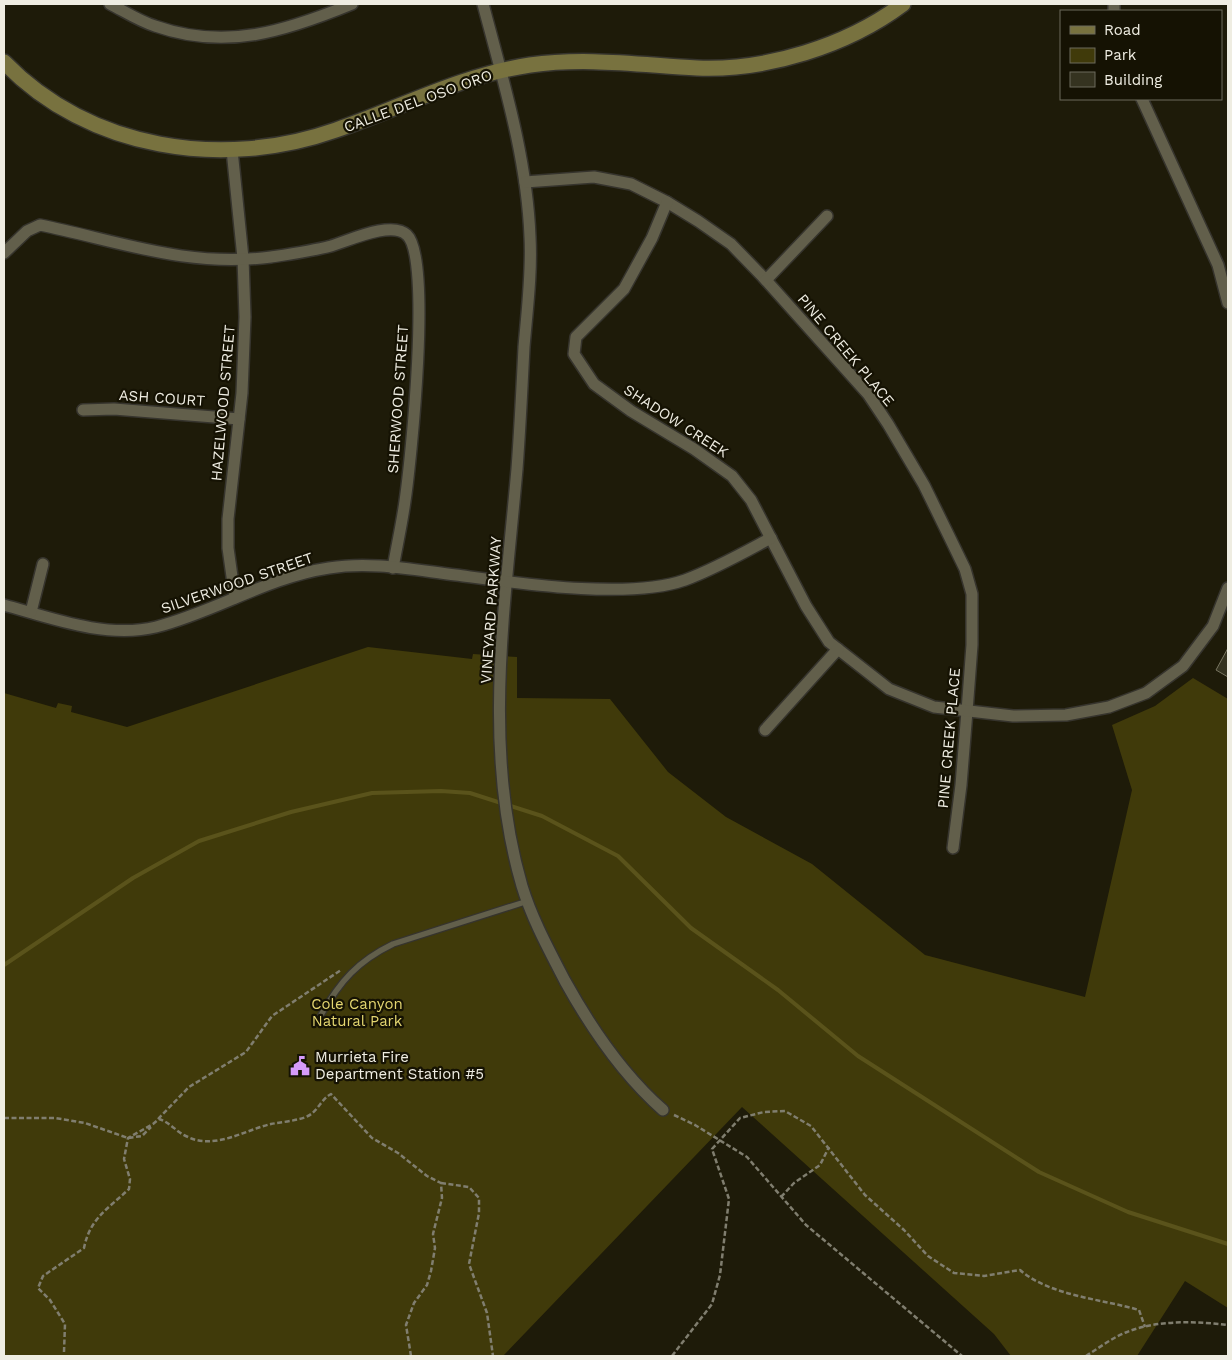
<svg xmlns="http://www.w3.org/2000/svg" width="1232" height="1360" font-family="'Work Sans',sans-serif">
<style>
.green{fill:#403a0a}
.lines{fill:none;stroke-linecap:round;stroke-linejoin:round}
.stream{stroke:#5a531b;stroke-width:4}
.building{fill:#353320;stroke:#787560}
.lane-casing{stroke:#36342d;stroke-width:8}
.street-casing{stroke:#36342d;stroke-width:14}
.secondary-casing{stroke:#36342d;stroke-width:18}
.path{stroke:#807e6f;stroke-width:2.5;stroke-dasharray:5 2.5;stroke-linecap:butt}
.lane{stroke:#625f4b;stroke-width:5.5}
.street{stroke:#625f4b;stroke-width:11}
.secondary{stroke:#78723f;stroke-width:15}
.labels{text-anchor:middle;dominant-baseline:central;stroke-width:4.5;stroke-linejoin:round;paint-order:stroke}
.street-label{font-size:15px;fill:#efede2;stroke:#151203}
.park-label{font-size:15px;fill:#e4d670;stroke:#151203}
.poi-label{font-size:15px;fill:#efede2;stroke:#151203;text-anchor:start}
</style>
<rect width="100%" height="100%" fill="#1e1b09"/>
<path class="green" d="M368 647 472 659 473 654 517 657V698L610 699 668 772 726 817 812 864 925 955 1085 997 1132 790 1112 725 1155 706 1193 678 1228 699V1308L1185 1281 1137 1356H1011L994 1334 742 1107 503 1356H4V693L56 708 58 703 72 706 71 712 127 727Z"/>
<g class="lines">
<path class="stream" d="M4 965 133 878 199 841 291 812 372 793 441 791 470 793 542 816 618 856 691 928 778 990 858 1056 1039 1172 1128 1212 1228 1244"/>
</g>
<path class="building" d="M1228 648V677L1216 670Z"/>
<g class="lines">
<defs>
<path id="lane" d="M321 1015C340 981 358 961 393 944L528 901"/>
<g id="street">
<path d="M110 4C124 11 139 21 155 26 226 51 286 31 352 4"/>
<path d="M483 4C503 80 527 158 530 237 532 273 527 311 524 347 522 388 520 429 517 469 505 607 482 750 522 886 532 919 549 950 565 981 591 1028 623 1075 663 1110"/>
<path d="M1114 4V11"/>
<path d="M1142 99 1218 265 1228 303"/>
<path d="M232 150 243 258 245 317 242 393 228 519V548L235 598"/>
<path d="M525 182 594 177 631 184 667 202 698 221 731 244 763 277 868 394 888 424 924 485 948 534 965 569 972 594V645L967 711 961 785 953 848"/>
<path d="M667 202 652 238 624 289 576 337 574 354 594 384 631 411 694 449 732 476 751 500 806 606 829 642 889 689 934 707 1013 716 1066 715 1109 707 1146 693 1183 666 1213 626 1228 588"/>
<path d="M4 253 27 231 40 225C119 241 187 268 271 257 291 254 312 251 331 246 348 241 392 220 407 235 432 258 411 460 405 501 402 523 397 545 393 568"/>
<path d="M766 280 827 216"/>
<path d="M83 410 114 409 239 419"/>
<path d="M4 605C51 618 106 639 156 627 215 612 268 577 329 568 371 561 414 570 456 575 517 583 628 600 685 580 715 569 743 553 771 538"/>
<path d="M31 612 43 564"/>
<path d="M765 730 838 649"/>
</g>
<path id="secondary" d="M4 62C89 150 223 170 336 130 400 108 462 75 530 65 586 57 641 65 697 68 766 71 847 46 903 4"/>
</defs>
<use href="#lane" class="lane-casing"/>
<use href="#street" class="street-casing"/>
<use href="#secondary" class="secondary-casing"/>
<g class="path">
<path d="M674 1115 695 1125 747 1157 806 1225 962 1356"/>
<path d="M4 1118H55L85 1123 128 1138 142 1136 151 1127"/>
<path d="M158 1119 189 1087 246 1052 272 1016 341 970"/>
<path d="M441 1183 469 1187 479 1198V1213L469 1264 487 1313 493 1356"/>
<path d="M781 1197 794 1183 820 1165 829 1147"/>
<path d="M64 1352 65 1324 50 1300 38 1288 43 1276 84 1248C90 1218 108 1209 129 1189L130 1179 124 1159 128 1138 153 1124 159 1119C170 1122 177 1133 188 1137 215 1150 245 1130 271 1124 282 1122 295 1121 306 1117 318 1112 321 1099 331 1094L372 1138 398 1153 427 1176 441 1183 442 1198 433 1234 435 1248 431 1271 427 1285 414 1303 406 1325 411 1356"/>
<path d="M672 1356 712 1304 720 1275 729 1199 712 1149 740 1118 764 1112 785 1111 811 1126 865 1195 904 1230 928 1256 954 1273 984 1276 1020 1270C1050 1296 1102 1299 1139 1310L1145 1327"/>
<path d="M1086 1356C1099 1348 1113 1337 1127 1332 1157 1320 1196 1321 1228 1325"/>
</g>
<use href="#lane" class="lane"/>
<use href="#street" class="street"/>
<use href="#secondary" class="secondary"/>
</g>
<defs>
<symbol id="civic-bare" viewBox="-9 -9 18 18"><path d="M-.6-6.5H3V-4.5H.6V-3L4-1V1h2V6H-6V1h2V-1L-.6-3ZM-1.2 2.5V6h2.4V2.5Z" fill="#d69bfa" stroke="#151203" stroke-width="2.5" paint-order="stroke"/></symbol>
</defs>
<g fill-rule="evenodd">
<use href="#civic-bare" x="286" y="1052" width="28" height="28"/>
</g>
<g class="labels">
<g class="street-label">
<text transform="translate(418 101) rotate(-20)">CALLE DEL OSO ORO</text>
<text transform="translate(846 350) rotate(50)">PINE CREEK PLACE</text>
<text transform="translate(162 398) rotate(4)">ASH COURT</text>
<text transform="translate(398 399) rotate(-86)">SHERWOOD STREET</text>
<text transform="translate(223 403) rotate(-85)">HAZELWOOD STREET</text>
<text transform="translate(676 421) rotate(33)">SHADOW CREEK</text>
<text transform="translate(237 583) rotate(-19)">SILVERWOOD STREET</text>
<text transform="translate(491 610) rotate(-86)">VINEYARD PARKWAY</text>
<text transform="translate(949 738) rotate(-85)">PINE CREEK PLACE</text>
</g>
<g class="park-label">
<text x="357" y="1004">Cole Canyon<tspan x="357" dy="17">Natural Park</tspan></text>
</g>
<g class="poi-label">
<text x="315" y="1057">Murrieta Fire<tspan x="315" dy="17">Department Station #5</tspan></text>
</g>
</g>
<rect width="1232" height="1360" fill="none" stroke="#efede2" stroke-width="10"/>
<rect x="1060" y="10" width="162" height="90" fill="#151203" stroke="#6c6a5c"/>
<rect x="1070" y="26" width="25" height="8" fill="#78723f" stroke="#6c6a5c"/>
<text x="1104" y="35" font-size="15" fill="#efede2">Road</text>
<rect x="1070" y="48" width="25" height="15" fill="#403a0a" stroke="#6c6a5c"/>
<text x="1104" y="60" font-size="15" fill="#efede2">Park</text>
<rect x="1070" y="72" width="25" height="15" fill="#353320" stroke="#6c6a5c"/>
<text x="1104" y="85" font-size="15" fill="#efede2">Building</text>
</svg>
